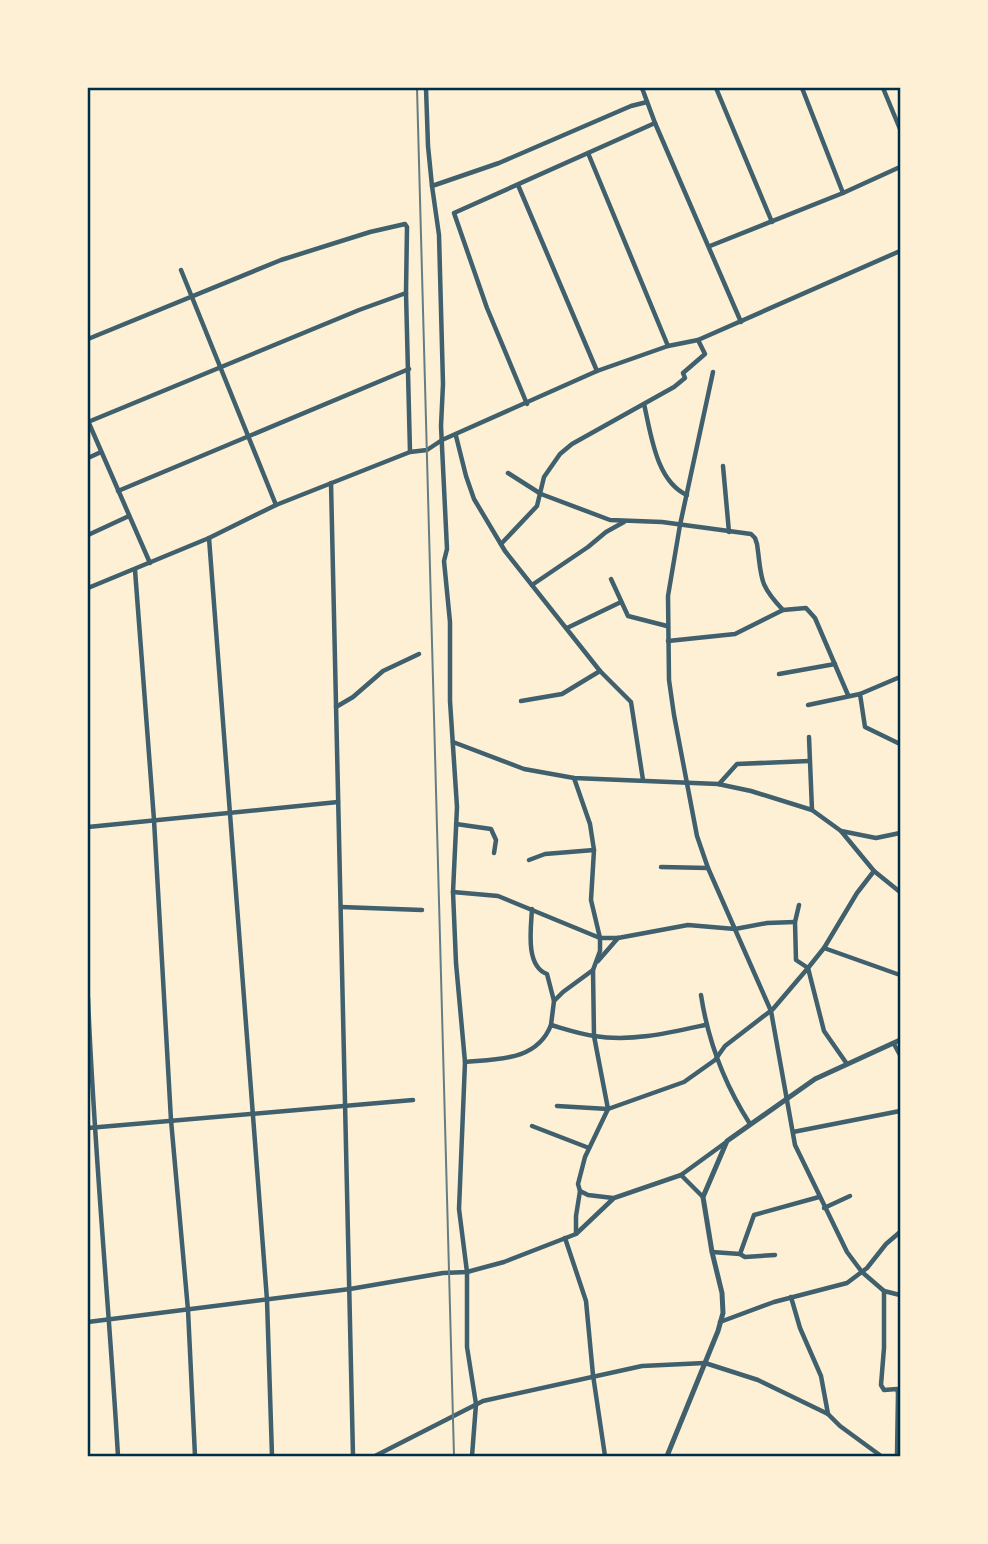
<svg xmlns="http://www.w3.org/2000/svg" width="988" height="1544" font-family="Signika,sans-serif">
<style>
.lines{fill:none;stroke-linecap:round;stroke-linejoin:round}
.minor{stroke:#3f606c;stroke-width:4.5}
.tertiary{stroke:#3f606c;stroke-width:5}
.rail{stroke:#657d81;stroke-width:2}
.neatline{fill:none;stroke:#003049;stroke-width:2.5}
</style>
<rect width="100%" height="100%" fill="#fdf0d5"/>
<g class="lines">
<g class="minor">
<path d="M426 88 428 146 432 186"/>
<path d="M642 88 655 123 741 322"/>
<path d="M716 88 772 222"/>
<path d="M802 88 843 193"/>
<path d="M883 88 900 129"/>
<path d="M588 153 668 346"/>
<path d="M518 185 597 371"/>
<path d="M710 246 843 193 900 167"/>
<path d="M181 270 276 505"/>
<path d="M88 339 281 260 370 232 405 224 407 227 406 293 410 452"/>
<path d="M713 372 680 525 668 596 669 680 674 715 697 836 708 868 771 1011 795 1145 847 1252 862 1272 884 1291"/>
<path d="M527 404 487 308 454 213 655 123"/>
<path d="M644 404C651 434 656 481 687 495"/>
<path d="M88 421 150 563"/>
<path d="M88 422 359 310 406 293"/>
<path d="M456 436 466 476 474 499 505 551 600 671 631 702 643 780"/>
<path d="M88 458 101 452"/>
<path d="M723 466 729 532"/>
<path d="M508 473 541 494 610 520 662 522 751 534 755 538 757 544C762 578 758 584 783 610"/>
<path d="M331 483 353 1456"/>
<path d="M118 491 409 369"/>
<path d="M88 535 129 516"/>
<path d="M209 538 267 1300 272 1456"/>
<path d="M501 544 537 506 544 477 560 454 572 444 674 387 685 378 683 373 705 354 698 340"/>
<path d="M135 570 154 820 171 1120 188 1310 195 1456"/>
<path d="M611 579 628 616 667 626"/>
<path d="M532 585 588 547 606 532 624 522"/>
<path d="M88 588 209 538 276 505 410 452 427 450 442 440 597 371 668 346 698 340 900 251"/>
<path d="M567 628 621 602"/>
<path d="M668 641 735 634 783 610 806 608 815 618 848 695"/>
<path d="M779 674 835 664"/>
<path d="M900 677 860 694 865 727 900 744"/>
<path d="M521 701 562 694 600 671"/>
<path d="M808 705 860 694"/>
<path d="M336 707 353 697 383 671 419 654"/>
<path d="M809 737 812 810"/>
<path d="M453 742 524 769 574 778 718 784 751 791 812 810 841 831 874 871 900 892"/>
<path d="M719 784 737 764 809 761"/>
<path d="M456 824 491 829 496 840 494 853"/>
<path d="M88 827 338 802"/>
<path d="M841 831 876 838 900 833"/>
<path d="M529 860 545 854 594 850"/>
<path d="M661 867 708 868"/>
<path d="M453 892 498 896 600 938H618L688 925 735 929 767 923 795 922"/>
<path d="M799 905 795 922 796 960 808 968 824 1031 847 1064"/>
<path d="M341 907 422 910"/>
<path d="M532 909C531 928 525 966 547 974L554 1001"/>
<path d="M824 948 900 975"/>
<path d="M598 961 618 938"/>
<path d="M593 970 594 1036 608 1109 585 1157 578 1184 580 1191 588 1195 613 1198"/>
<path d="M701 995C708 1041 725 1085 750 1124"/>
<path d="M88 998C94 1151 109 1303 118 1456"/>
<path d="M551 1025 554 1001 563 992 593 970 600 951V938L591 900 594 850 590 824 574 778"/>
<path d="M894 1044 900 1055"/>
<path d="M465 1062C498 1059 537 1061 551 1025 565 1029 580 1034 594 1036 632 1042 669 1033 705 1025"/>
<path d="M557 1106 608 1109 684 1082 715 1060 725 1046 773 1009 808 968 824 948 857 893 874 871"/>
<path d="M532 1126 589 1148"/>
<path d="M88 1128 413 1100"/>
<path d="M793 1132 900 1111"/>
<path d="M681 1175 725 1143"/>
<path d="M824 1208 850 1196"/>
<path d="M576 1233V1216L580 1191"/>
<path d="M565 1238 586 1301 593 1375 605 1456"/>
<path d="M712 1252 740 1254 745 1257 775 1255"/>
<path d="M740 1254 754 1215 819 1197"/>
<path d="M791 1297 800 1328 821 1376 828 1414 840 1426 881 1456"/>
<path d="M88 1322 350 1289 443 1273 467 1272 504 1262 576 1234 614 1198 681 1175 703 1197"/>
<path d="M720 1322 774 1302 847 1283 867 1268 886 1244 900 1232"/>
<path d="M375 1456 483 1401 642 1366 705 1363 758 1380 828 1414"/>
<path d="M472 1456 476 1404 467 1347V1272L459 1209 465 1062 456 963 453 892 457 807 450 701V622L444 561 447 549 441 426 443 384 439 235 432 186 499 163 631 106 647 102"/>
<path d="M897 1456 898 1393 897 1389 884 1390 881 1385 884 1348V1291L900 1295"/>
</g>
<path class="tertiary" d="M667 1456 718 1331 723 1313 722 1293 712 1252 703 1197 727 1141 815 1079 900 1040"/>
<path class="rail" d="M417 88 454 1456"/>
</g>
<rect width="988" height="1544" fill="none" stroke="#fdf0d5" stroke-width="178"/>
<rect x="89" y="89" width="810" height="1366" class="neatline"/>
</svg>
